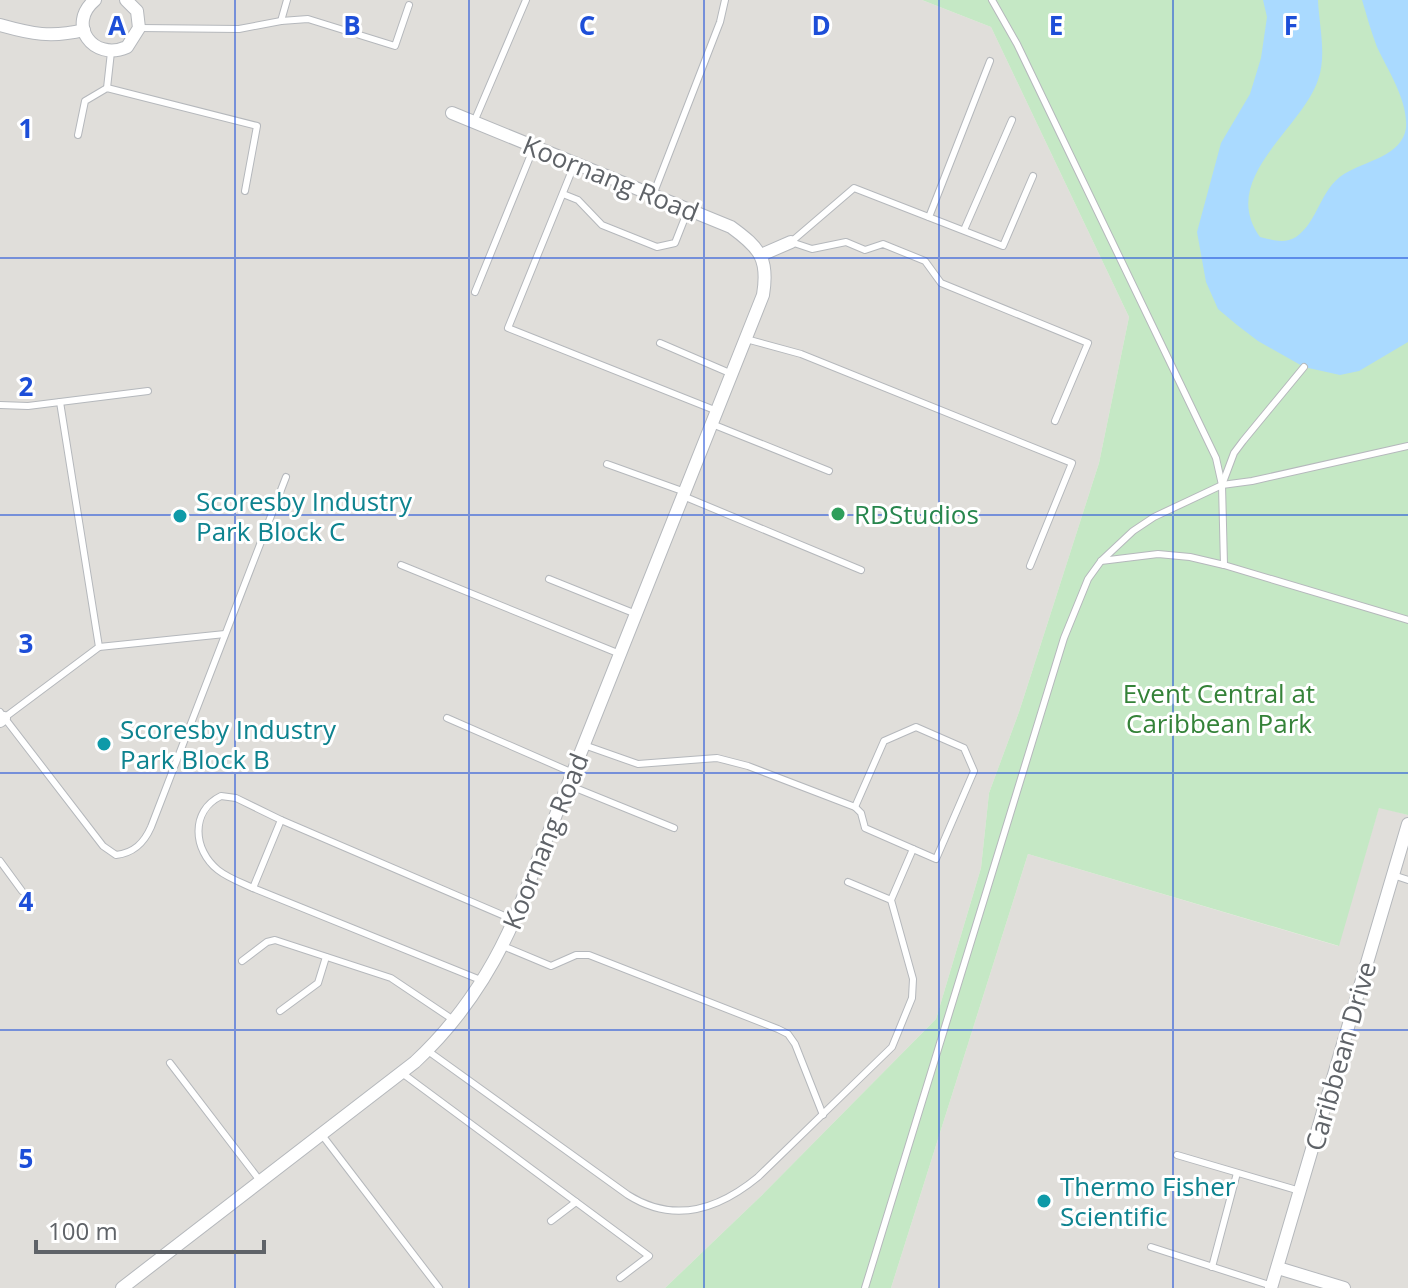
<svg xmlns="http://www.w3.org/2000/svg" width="1408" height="1288" font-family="'Open Sans',sans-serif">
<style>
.industrial{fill:#e0deda}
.green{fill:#c5e8c5}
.water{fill:#aadaff}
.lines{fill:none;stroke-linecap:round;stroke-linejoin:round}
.lane-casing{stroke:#b5b8bc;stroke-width:8}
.street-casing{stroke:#b5b8bc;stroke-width:14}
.lane{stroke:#fff;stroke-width:6}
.street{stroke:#fff;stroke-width:12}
.grid{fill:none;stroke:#1d4ed8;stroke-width:2;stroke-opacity:0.55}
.leisure-dot{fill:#2e9e5b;stroke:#fff;stroke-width:3}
.culture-dot{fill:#0f9aa8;stroke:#fff;stroke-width:3}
.labels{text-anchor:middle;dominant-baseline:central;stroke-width:6;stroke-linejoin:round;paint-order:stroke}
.street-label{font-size:26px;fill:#5f6368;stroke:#fff}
.culture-label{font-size:26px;fill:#0d838f;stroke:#fff;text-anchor:start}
.leisure-label{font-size:26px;fill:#27864d;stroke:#fff;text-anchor:start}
.park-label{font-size:26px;fill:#348238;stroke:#fff}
.grid-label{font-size:26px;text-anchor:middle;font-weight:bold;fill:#1d4ed8;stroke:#fff;stroke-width:6;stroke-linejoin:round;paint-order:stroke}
</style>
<rect width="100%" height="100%" fill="#f1efe8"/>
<g class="industrial">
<path d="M0 0H922L991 27 1129 317 1099 463 1019 712 989 793 981 868 936 1019 761 1196 665 1288H0Z"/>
<path d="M1379 807 1408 815V1288H891L1028 854 1338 946Z"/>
</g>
<path class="green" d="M922 0H1408V815L1379 808 1339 946 1028 854 891 1288H665L761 1196 936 1019 981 868 989 793 1019 712 1099 463 1129 317 991 27Z"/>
<path class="water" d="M1263 0H1318C1319 26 1327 55 1318 80 1301 130 1218 179 1260 237 1272 240 1285 244 1296 237 1318 222 1320 189 1344 174 1365 161 1402 156 1406 128 1408 100 1388 71 1377 47 1371 32 1367 16 1362 0H1408V342L1359 371 1340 375 1304 367 1258 341 1237 325 1218 309 1206 282 1197 232 1221 143 1250 94 1261 58 1267 17Z"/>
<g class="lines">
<defs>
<g id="lane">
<path d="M992 0 1017 44 1216 458 1222 485 1224 565"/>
<path d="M281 21 287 0"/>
<path d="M139 28 239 29 281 21 308 19 395 46 409 5"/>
<path d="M107 88 111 52"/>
<path d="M474 122 526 0"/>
<path d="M78 135 85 101 107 88 257 126 245 191"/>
<path d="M575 163 508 328 717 411"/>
<path d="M563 194 578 200 602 225 657 247 675 243 688 210"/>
<path d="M653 195 720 22 725 0"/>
<path d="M929 217 990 61"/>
<path d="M964 230 1012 120"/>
<path d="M791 242 812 249 846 242 865 250 883 244 925 261 941 283 1088 343 1055 421"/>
<path d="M791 242 854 188 1003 246 1033 176"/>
<path d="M475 292 534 147"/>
<path d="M746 339 801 354 1072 463 1030 566"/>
<path d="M660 343 732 374"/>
<path d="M0 405 28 406 148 391"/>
<path d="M712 424 829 471"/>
<path d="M607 464 685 492"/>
<path d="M1222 485 1234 453 1243 441 1304 367"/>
<path d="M683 496 861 570"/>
<path d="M1101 561 1158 554 1190 557 1224 565 1408 620"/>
<path d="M401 565 620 654"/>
<path d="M549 579 636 614"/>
<path d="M99 647 225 634"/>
<path d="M0 712 103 846 116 855C134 853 144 843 151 827L286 477"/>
<path d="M4 718 99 647 60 402"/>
<path d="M447 718 573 773"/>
<path d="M568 785 674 828"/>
<path d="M855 807 884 741 916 727 964 748 974 771 936 859 913 849"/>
<path d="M281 820 253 888 483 981"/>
<path d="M0 861 22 891"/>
<path d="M1393 875 1408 880"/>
<path d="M848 882 891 900"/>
<path d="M253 888C242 883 228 878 218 870 193 850 190 811 221 796L236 798 281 820 514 920"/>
<path d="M503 946 551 966 576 955H589L778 1029 788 1034 795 1044 823 1115"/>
<path d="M242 961 267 942 275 940 391 978 455 1021"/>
<path d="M280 1011 318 983 326 957"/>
<path d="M428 1051 628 1195C674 1224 718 1210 758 1177L892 1047 912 998 913 979 891 900 913 849 865 828 861 813 855 807 748 766 717 758 638 764 584 745"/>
<path d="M170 1063 261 1182"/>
<path d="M402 1073 649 1256 620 1278"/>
<path d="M322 1135 439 1288"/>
<path d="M1177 1155 1300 1191"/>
<path d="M551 1221 576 1202"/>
<path d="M1151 1247 1272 1286"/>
<path d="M1212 1267 1237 1173"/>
<path d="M865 1288 1064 638 1088 579 1101 561 1133 531 1154 517 1222 485 1252 481 1408 446"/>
</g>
<g id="street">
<path d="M95 0C66 24 93 62 127 47L139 28 137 11 126 0"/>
<path d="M0 25C32 34 51 38 84 30"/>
<path d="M761 255 791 242"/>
<path d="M0 721 4 718"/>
<path d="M1278 1268 1344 1288"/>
<path d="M122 1288 415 1062C459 1021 490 975 514 920L763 295C769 259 760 248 731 227L452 113"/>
<path d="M1271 1288 1408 824"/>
</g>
</defs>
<use href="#lane" class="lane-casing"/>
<use href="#street" class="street-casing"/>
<use href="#lane" class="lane"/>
<use href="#street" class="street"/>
</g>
<path class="grid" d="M235 0V1288M469 0V1288M704 0V1288M939 0V1288M1173 0V1288M0 258H1408M0 515H1408M0 773H1408M0 1030H1408"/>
<circle class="leisure-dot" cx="838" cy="514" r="8"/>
<g class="culture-dot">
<circle cx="180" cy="516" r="8"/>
<circle cx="104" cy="744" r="8"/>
<circle cx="1044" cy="1201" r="8"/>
</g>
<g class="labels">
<g class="street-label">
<text transform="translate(611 178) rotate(22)">Koornang Road</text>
<text transform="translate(545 841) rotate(-68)">Koornang Road</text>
<text transform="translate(1340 1056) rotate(-74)">Caribbean Drive</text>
</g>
<g class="culture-label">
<text x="196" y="501">Scoresby Industry<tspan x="196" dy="30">Park Block C</tspan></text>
<text x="120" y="729">Scoresby Industry<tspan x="120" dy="30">Park Block B</tspan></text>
<text x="1060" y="1186">Thermo Fisher<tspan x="1060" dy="30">Scientific</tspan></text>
</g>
<g class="leisure-label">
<text x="854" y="514">RDStudios</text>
</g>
<g class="park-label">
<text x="1219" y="693">Event Central at<tspan x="1219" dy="30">Caribbean Park</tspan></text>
</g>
</g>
<g class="grid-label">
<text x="117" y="35">A</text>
<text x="352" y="35">B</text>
<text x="587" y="35">C</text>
<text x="821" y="35">D</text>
<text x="1056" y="35">E</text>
<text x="1291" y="35">F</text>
<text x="26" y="138">1</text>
<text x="26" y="396">2</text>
<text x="26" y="653">3</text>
<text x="26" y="911">4</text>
<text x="26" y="1168">5</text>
</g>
<path d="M36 1240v12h228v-12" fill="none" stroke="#5f6368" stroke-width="4"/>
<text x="48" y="1240" font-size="24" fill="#5f6368" stroke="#ffffff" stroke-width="6" paint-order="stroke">100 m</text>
</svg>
